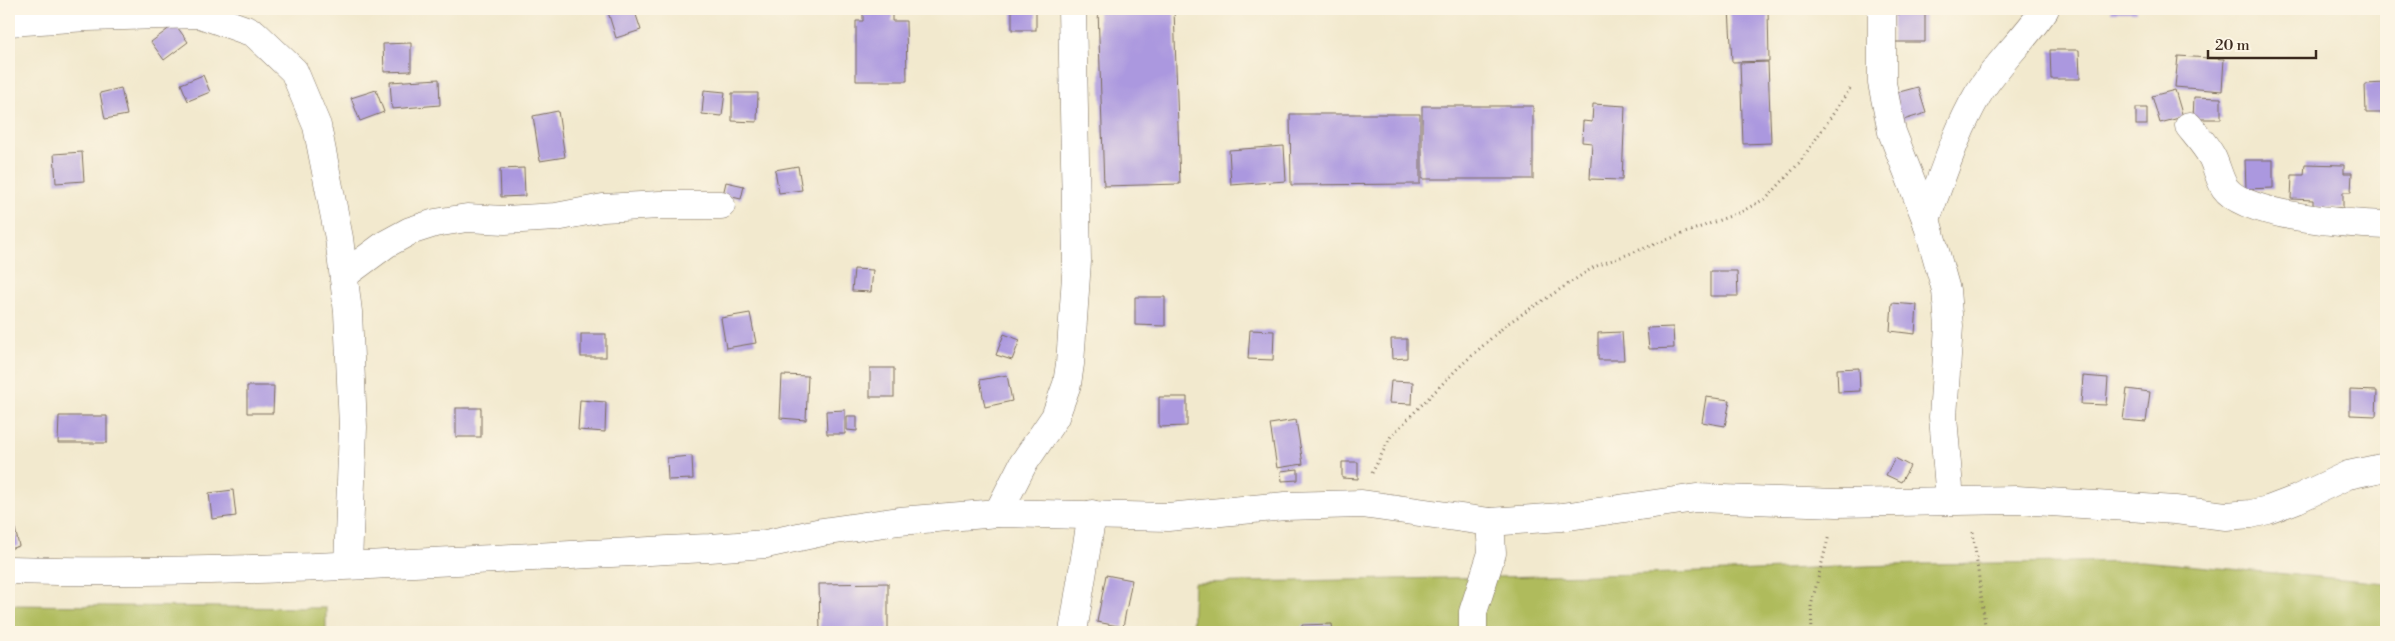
<svg xmlns="http://www.w3.org/2000/svg" width="2395" height="641" font-family="'Libre Bodoni',serif">
<style>
.green{fill:#afbb5c;stroke:#75723d}
.building{fill:#ab98df}
.lines{fill:none;stroke-linecap:round;stroke-linejoin:round}
.minor-casing{stroke:#7b6d5c;stroke-width:29}
.path{stroke:#7b6d5c;stroke-width:3;stroke-dasharray:1 4;stroke-linecap:butt}
.minor{stroke:#fff;stroke-width:28}
</style>
<rect width="100%" height="100%" fill="#fcf5e5"/>
<filter id="ink" filterUnits="userSpaceOnUse"><feTurbulence type="fractalNoise" baseFrequency=".02" numOctaves="2"/><feDisplacementMap in="SourceGraphic" scale="10" xChannelSelector="R" yChannelSelector="G"/><feConvolveMatrix kernelMatrix="1 2 1 2 8 2 1 2 1" color-interpolation-filters="sRGB"/></filter>
<filter id="wash" filterUnits="userSpaceOnUse"><feTurbulence type="fractalNoise" baseFrequency=".0096" numOctaves="4" result="noise"/><feDisplacementMap in="SourceGraphic" scale="20" xChannelSelector="R" yChannelSelector="G"/><feGaussianBlur stdDeviation="1.12" result="paint"/><feColorMatrix in="noise" values="0 0 0 0 0 0 0 0 0 0 0 0 0 0 0 0 0 1.4 0 .05"/><feComposite in="paint" operator="in"/></filter>
<g filter="url(#wash)">
<rect width="100%" height="100%" fill="#f2e9ce"/>
<g class="green">
<path d="M2142 561 2386 583V632H1192L1194 583 1644 574 1922 564Z"/>
<path d="M9 605 326 608V632H9Z"/>
</g>
<g id="blocks">
<g class="building">
<path d="M618 9H634L641 30 616 38 608 12Z"/>
<rect x="1012" y="9" width="24" height="21"/>
<path d="M1098 9H1174L1180 184 1104 186Z"/>
<path d="M1729 9H1768L1769 61 1732 62Z"/>
<rect x="2111" y="9" width="26" height="3"/>
<path d="M863 11H892V21H906L907 81H856V21H863Z"/>
<path d="M1893 14H1925V42H1892Z"/>
<path d="M175 24 188 42 164 60 151 42Z"/>
<path d="M411 43V71L384 72 383 44Z"/>
<path d="M2050 50H2079L2080 79H2051Z"/>
<path d="M2178 56 2224 59 2222 91 2175 87Z"/>
<path d="M1768 62 1771 143 1743 144 1740 63Z"/>
<path d="M203 75 210 92 188 101 181 84Z"/>
<path d="M439 79 440 105 392 109 390 82Z"/>
<path d="M2386 83V113H2366L2365 84Z"/>
<path d="M1918 87 1926 113 1897 122 1888 95Z"/>
<path d="M121 88 127 115 105 119 100 93Z"/>
<path d="M376 90 384 112 360 121 351 98Z"/>
<path d="M704 90 725 92 722 116 702 114Z"/>
<path d="M2175 90 2183 117 2160 123 2152 96Z"/>
<path d="M732 93H758L757 122 732 121Z"/>
<path d="M2194 97 2221 98V119H2193Z"/>
<path d="M1593 104 1625 106 1622 180 1590 179 1592 143 1582 142 1583 121 1592 122Z"/>
<rect x="1422" y="106" width="111" height="73"/>
<rect x="2136" y="108" width="11" height="17"/>
<path d="M558 111 565 157 540 161 533 116Z"/>
<path d="M1290 114H1420V184L1291 185Z"/>
<path d="M1284 146 1286 181 1231 185 1229 150Z"/>
<path d="M82 152 84 181 56 183 54 154Z"/>
<path d="M2245 160H2273V188L2246 189Z"/>
<path d="M2305 164 2344 165V173H2352L2351 192H2343V208L2313 207V200L2291 199 2292 175H2304Z"/>
<path d="M798 166 802 190 779 193 775 170Z"/>
<path d="M524 168 525 196 501 197 500 169Z"/>
<path d="M726 182 744 186 741 199 723 195Z"/>
<path d="M854 269 873 270 871 292 852 291Z"/>
<path d="M1710 271H1737L1738 296H1710Z"/>
<path d="M1135 297H1165V326L1135 325Z"/>
<path d="M1892 303 1917 305 1915 334 1890 331Z"/>
<path d="M750 313 756 343 726 348 721 318Z"/>
<path d="M1673 327 1674 348 1649 349 1647 328Z"/>
<path d="M1250 330 1274 331 1273 360 1248 359Z"/>
<path d="M1622 332 1624 360H1598V333Z"/>
<rect x="581" y="334" width="25" height="23"/>
<path d="M1004 334 1020 340 1012 360 996 355Z"/>
<path d="M1391 339H1407V358L1392 359Z"/>
<rect x="870" y="368" width="24" height="29"/>
<path d="M1859 368 1860 391 1838 392 1837 369Z"/>
<path d="M782 375 808 376 806 420 780 418Z"/>
<path d="M1007 375 1012 401 985 407 980 380Z"/>
<path d="M2083 376 2108 378 2106 405 2081 404Z"/>
<path d="M1391 381 1413 382 1412 404 1389 403Z"/>
<path d="M247 386H274L273 413H247Z"/>
<path d="M2127 389 2150 392 2146 422 2123 420Z"/>
<path d="M2350 390 2377 391 2376 416 2350 415Z"/>
<path d="M1159 397H1187V426L1159 427Z"/>
<path d="M1706 397 1730 400 1725 426 1702 422Z"/>
<path d="M580 400 606 402 605 432 578 430Z"/>
<rect x="456" y="408" width="25" height="29"/>
<path d="M845 410V434H827L826 411Z"/>
<path d="M59 416H107V443H58Z"/>
<path d="M847 416H857V431L847 430Z"/>
<path d="M1296 420 1303 464 1277 468 1270 424Z"/>
<path d="M692 456 693 479 668 480 667 458Z"/>
<path d="M1895 458 1910 466 1901 482 1886 475Z"/>
<path d="M1342 462H1358V479L1342 478Z"/>
<path d="M1298 469V480L1282 481 1281 471Z"/>
<path d="M233 490 236 516 212 519 209 493Z"/>
<path d="M13 520 19 546 9 549V521Z"/>
<path d="M1106 575 1132 580 1123 627 1097 622Z"/>
<path d="M888 583V632H820L819 584Z"/>
<path d="M1332 624 1333 632H1302V625Z"/>
</g>
</g>
</g>
<g filter="url(#ink)">
<use href="#blocks" fill-opacity="0" stroke="#7b6d5c" stroke-width="1"/>
<g class="lines">
<defs>
<g id="minor">
<path d="M1882 9V83L1892 132 1926 219 1946 290 1949 326 1943 417 1950 500"/>
<path d="M9 22 87 17 200 14 254 33 294 71 317 126 339 238 348 312 353 427 348 565"/>
<path d="M2189 126C2197 136 2206 146 2212 157 2217 167 2219 179 2225 188 2245 217 2352 224 2386 225"/>
<path d="M1926 219C1942 178 1955 134 1977 96 1996 64 2024 40 2045 9"/>
<path d="M344 275 386 244 410 231 435 223 467 218 505 220 556 217 603 208 660 205H721"/>
<path d="M998 513 1023 464 1055 417 1067 384 1070 364 1077 261 1072 9"/>
<path d="M9 570C242 576 477 559 710 548L766 544 822 532 899 521 998 513 1168 517 1285 506 1362 504 1490 522 1562 517 1696 498 1837 503 2017 500 2175 510 2226 516 2251 514 2268 510 2297 499 2348 475 2386 467"/>
<path d="M1073 632 1092 514"/>
<path d="M1473 632V612L1492 553 1490 522"/>
</g>
</defs>
<use href="#minor" class="minor-casing"/>
<g class="path">
<path d="M1372 473 1391 436 1457 369 1507 324 1594 267 1741 212 1768 197 1800 162 1850 89"/>
<path d="M1973 532 1985 625 1987 632"/>
<path d="M1812 632 1811 606 1829 535"/>
</g>
<use href="#minor" class="minor"/>
</g>
</g>
<rect width="2395" height="641" fill="none" stroke="#fcf5e5" stroke-width="30"/>
<path d="M2208 50v8h108v-8" fill="none" stroke="#3b2a1e" stroke-width="2.5"/>
<text x="2215" y="50" font-size="15" fill="#3b2a1e" stroke="#fcf5e5" stroke-width="4" paint-order="stroke">20 m</text>
</svg>
